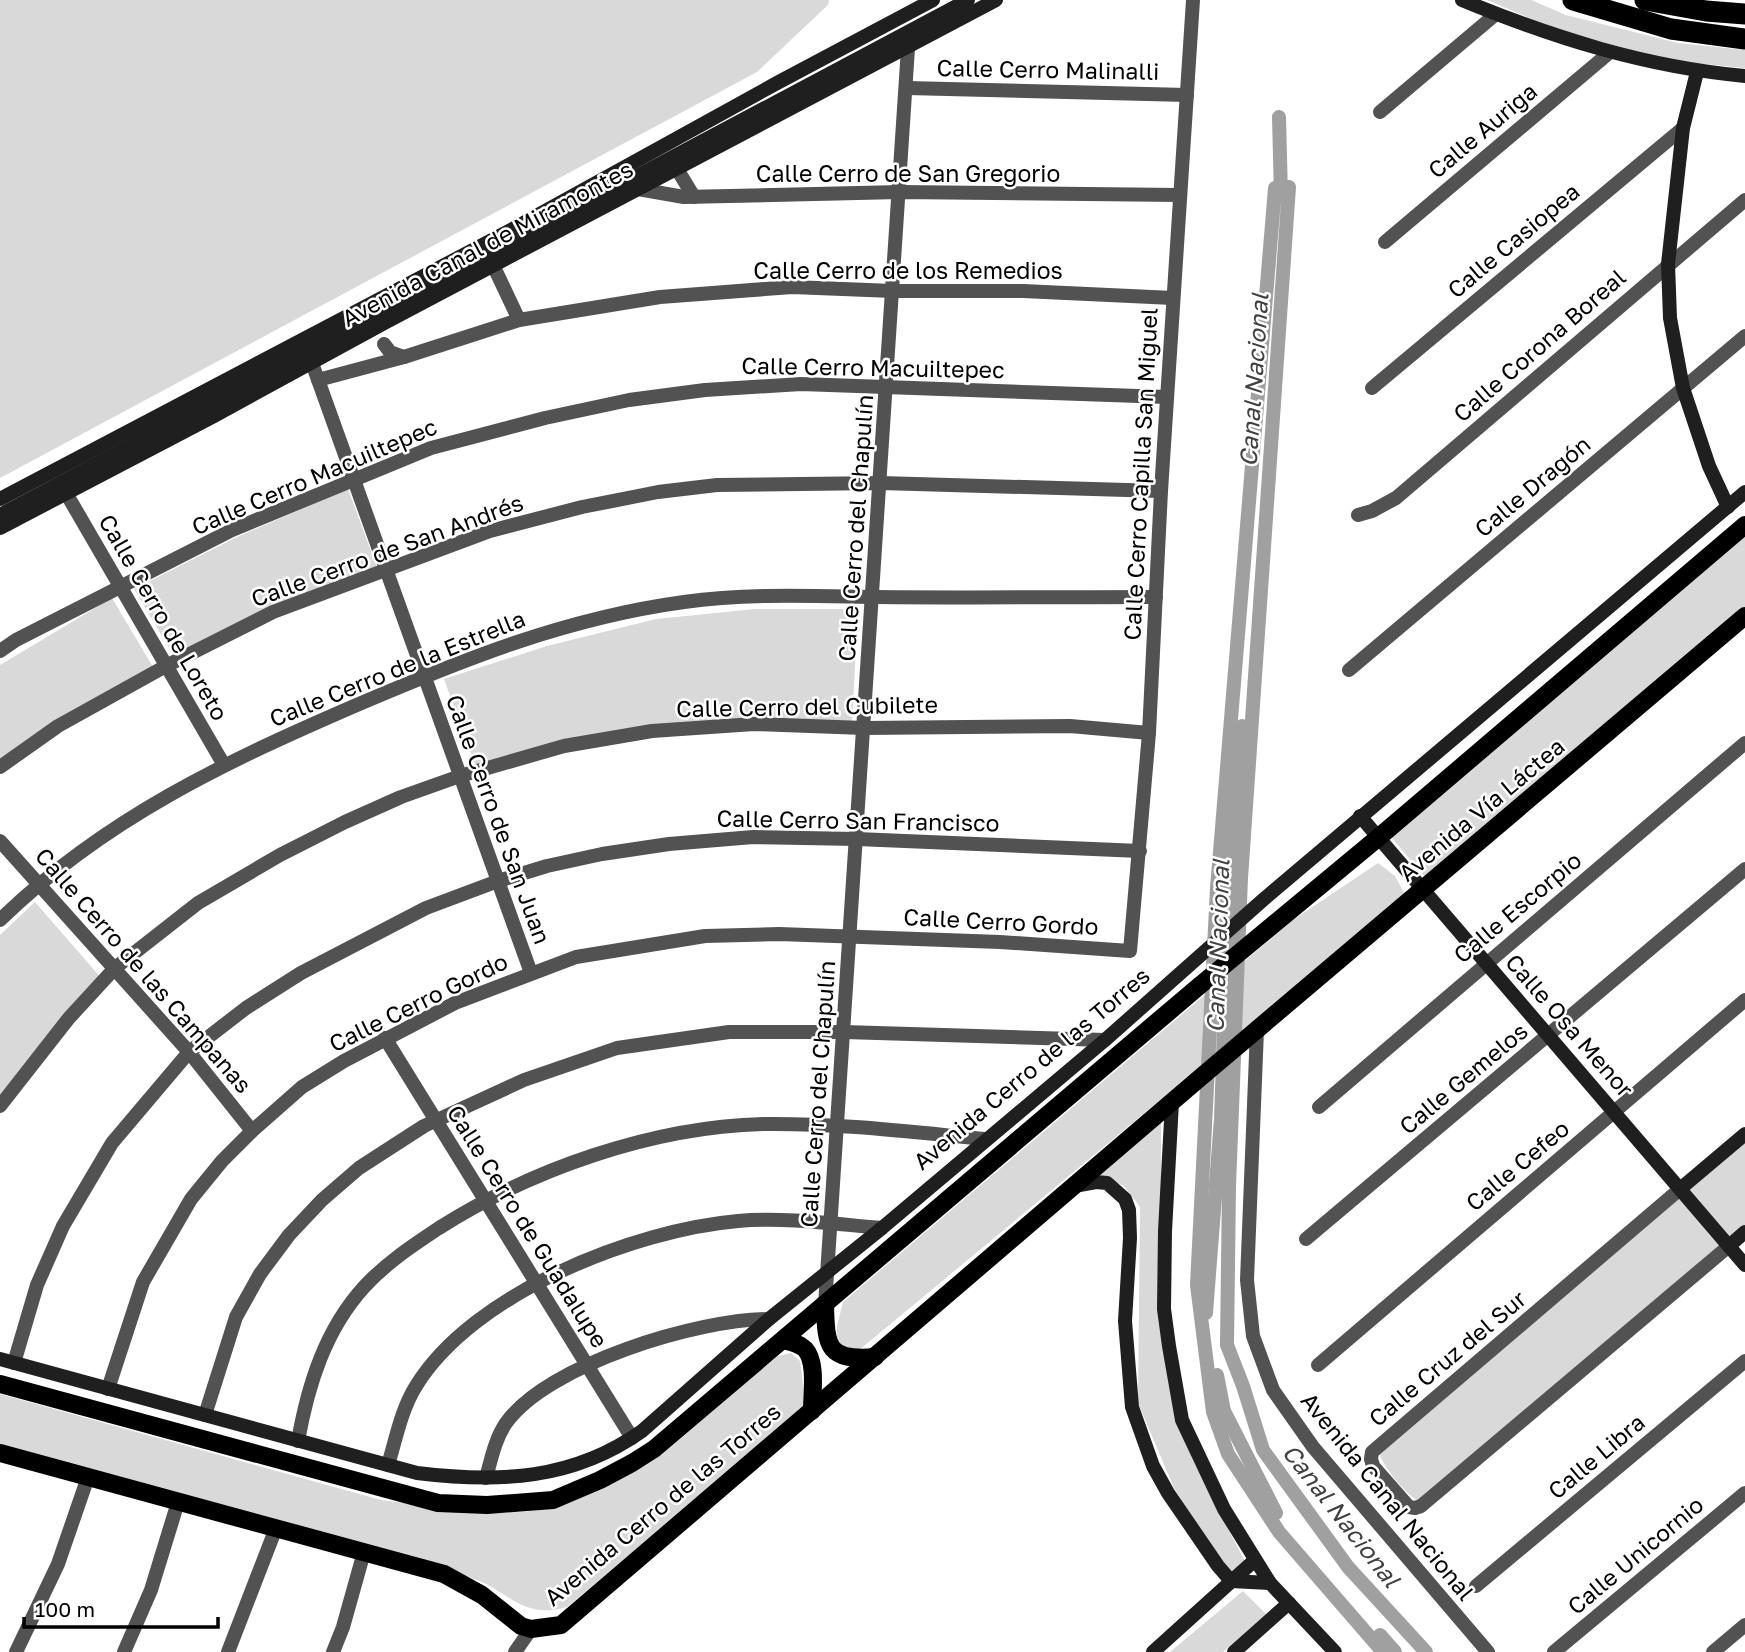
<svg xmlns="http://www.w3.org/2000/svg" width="1745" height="1652" font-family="'Golos Text',sans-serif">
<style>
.green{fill:#d9d9d9}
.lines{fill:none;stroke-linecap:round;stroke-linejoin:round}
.canal{stroke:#a0a0a0;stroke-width:14}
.street{stroke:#525252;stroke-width:14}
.secondary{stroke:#1f1f1f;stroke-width:14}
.primary{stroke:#000;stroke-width:18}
.highway{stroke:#000;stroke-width:21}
.labels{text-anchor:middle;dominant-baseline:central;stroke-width:5;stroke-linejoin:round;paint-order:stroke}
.street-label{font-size:23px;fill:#000;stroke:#fff}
.water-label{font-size:24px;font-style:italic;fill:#414141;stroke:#fff}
</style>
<rect width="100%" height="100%" fill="#fff"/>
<g class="green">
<path d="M0 0H829L828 5 757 72 0 478Z"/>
<path d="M1487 0H1531L1566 15 1678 43 1745 50V68L1673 61 1560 31Z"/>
<path d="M348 489 378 570 175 658 134 589 237 537Z"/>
<path d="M1745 535V608L1429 882 1391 837Z"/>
<path d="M112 598 153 667 0 765V665Z"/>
<path d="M755 609H858L852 723 652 726 477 770 444 679 547 646 656 619Z"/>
<path d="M1378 863 1395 876 1406 896 858 1351 837 1345V1326L843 1302 1293 920Z"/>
<path d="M35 902 102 979 0 1101V935Z"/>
<path d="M1161 1121V1319L1180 1423 1228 1529 1246 1563 1232 1572 1219 1560 1174 1488 1138 1403 1140 1207 1124 1186 1098 1174Z"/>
<path d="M1745 1137V1226L1420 1502C1407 1496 1382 1466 1379 1452Z"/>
<path d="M791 1353 800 1361 806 1407 567 1607C528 1618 516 1600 484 1583 473 1578 462 1575 452 1570L0 1449V1394L381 1500 487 1513 522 1512 555 1508 635 1471 658 1455 778 1356Z"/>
<path d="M1243 1591 1266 1614 1223 1652H1170Z"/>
</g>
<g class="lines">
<g class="canal">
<path d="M1279 117 1281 196"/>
<path d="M1206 1313 1221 1119 1228 915 1242 726"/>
<path d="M1217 1375 1224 1411 1276 1513"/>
<path d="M1380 1635 1395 1652"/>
<path d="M1383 1652 1279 1532 1228 1454 1213 1412 1197 1285 1217 888 1275 188 1289 187 1241 878 1229 1186 1227 1345 1243 1386 1263 1450 1348 1567 1426 1652"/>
</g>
<g class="street">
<path d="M907 88 1187 95"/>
<path d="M1380 112 1496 14"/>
<path d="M677 169 694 197"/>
<path d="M638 189 684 197 900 192 1180 195"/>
<path d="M1385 242 1609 53"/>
<path d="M493 265 519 320"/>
<path d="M384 344 390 352 404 357"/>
<path d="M312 363 531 973"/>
<path d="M318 380 404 357 519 320 660 297 792 287 893 291H1023L1173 298"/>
<path d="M1372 388 1683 128"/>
<path d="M66 493 224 765"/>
<path d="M1358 515 1372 511 1396 498 1745 200"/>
<path d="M0 651 16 640 232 530 431 448 545 418 629 400 705 390 801 384 1167 397"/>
<path d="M1349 670 1745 336"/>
<path d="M0 767 58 726 166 666 273 612 490 531 582 507 658 492 717 485 881 483 1161 491"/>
<path d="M0 841 189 1052 252 1131"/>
<path d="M0 920C105 818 227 761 359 704 467 658 567 618 684 602 748 593 812 596 876 597 969 598 1062 597 1156 597"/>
<path d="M1257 1030 1247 1280 1253 1336 1273 1390 1313 1447 1488 1652"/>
<path d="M385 1038 632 1438"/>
<path d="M0 1106 69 1018 115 968 198 903 280 855 345 822 401 797 460 776 564 746 652 731 754 724 864 728 1070 726 1149 733"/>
<path d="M1319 1107 1745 743"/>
<path d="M1680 1189 1372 1452 1371 1459 1373 1466 1409 1507 1415 1508 1421 1506 1729 1246"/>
<path d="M1306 1239 1745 869"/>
<path d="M825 1305 908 48"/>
<path d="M14 1363 37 1285 63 1226 112 1143 189 1052 246 1008 301 973 426 908 498 881 547 866 602 854 669 844 753 837 857 839 1140 851"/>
<path d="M1318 1365 1745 1000"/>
<path d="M108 1389 143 1282 191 1199 222 1161 252 1131 302 1087 344 1061 455 1003 576 957 705 936 779 934 1000 942 1130 951 1149 733 1161 491 1193 0"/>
<path d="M205 1415 236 1317 260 1274 289 1235 322 1200 359 1168 424 1126 524 1080 617 1048 729 1032H844L1105 1040"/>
<path d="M298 1441C308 1385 325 1330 364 1287 386 1263 412 1246 439 1228 532 1169 652 1127 763 1124 837 1123 911 1132 985 1139"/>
<path d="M388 1465C396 1439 401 1410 416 1386 473 1293 634 1230 738 1221 786 1217 834 1224 882 1228"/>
<path d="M486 1478C491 1460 495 1439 506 1423 548 1364 699 1319 769 1319"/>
<path d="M1476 1586 1745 1361"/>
<path d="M16 1652 58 1564 88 1477"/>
<path d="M124 1652 151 1590 178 1502"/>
<path d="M228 1652 276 1528"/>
<path d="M333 1652 343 1627 364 1552"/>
<path d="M515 1652 531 1629"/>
<path d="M1554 1652 1745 1493"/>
<path d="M1713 1652 1745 1625"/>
</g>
<g class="secondary">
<path d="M1462 0C1554 38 1646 67 1745 76"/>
<path d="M1697 72 1683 128 1668 264 1670 318 1683 388 1709 466 1728 507"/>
<path d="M0 499 509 231 777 83 933 0"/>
<path d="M0 515 968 0"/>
<path d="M0 528 214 416 386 322 996 0"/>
<path d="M1360 816 1745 1265"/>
<path d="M1172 1102 1165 1231 1164 1309 1169 1346 1182 1420 1224 1509 1270 1583 1335 1652"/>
<path d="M1074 1186 1096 1182 1107 1183 1125 1199 1129 1210 1130 1238 1125 1321 1132 1407 1153 1466 1168 1493 1218 1566 1231 1581 1270 1583"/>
<path d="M1680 1189 1745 1134"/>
<path d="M1729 1246 1745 1232"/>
<path d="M0 1359 417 1473C499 1483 573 1480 642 1431L769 1319 882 1228 1105 1040 1264 899 1745 492"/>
<path d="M1153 1652 1255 1560"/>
<path d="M1234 1652 1289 1603"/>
</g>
<g class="primary">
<path d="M825 1305C826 1348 828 1361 875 1357"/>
<path d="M783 1340C791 1342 799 1343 805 1349 817 1362 812 1393 812 1411"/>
<path d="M0 1384 438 1503 487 1505 553 1500 600 1480 632 1463 654 1449 1198 987 1379 837 1745 525"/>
<path d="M0 1453 444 1574 482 1595 521 1626 531 1629 561 1625 1201 1077 1745 616"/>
</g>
<g class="highway">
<path d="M1573 0 1671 29 1745 39"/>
<path d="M1645 0 1706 11 1745 14"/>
</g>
</g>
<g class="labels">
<g class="street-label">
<text transform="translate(1048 69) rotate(1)">Calle Cerro Malinalli</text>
<text transform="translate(1482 130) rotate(-40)">Calle Auriga</text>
<text x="908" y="173">Calle Cerro de San Gregorio</text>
<text transform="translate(1513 240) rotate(-40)">Calle Casiopea</text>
<text transform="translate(487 243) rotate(-28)">Avenida Canal de Miramontes</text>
<text x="908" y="270">Calle Cerro de los Remedios</text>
<text transform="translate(1539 345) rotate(-41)">Calle Corona Boreal</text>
<text transform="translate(873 367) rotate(1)">Calle Cerro Macuiltepec</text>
<text transform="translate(1140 474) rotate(-87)">Calle Cerro Capilla San Miguel</text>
<text transform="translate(314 476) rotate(-23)">Calle Cerro Macuiltepec</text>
<text transform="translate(1532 486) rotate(-40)">Calle Dragón</text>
<text transform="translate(855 528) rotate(-86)">Calle Cerro del Chapulín</text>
<text transform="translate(387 550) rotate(-20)">Calle Cerro de San Andrés</text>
<text transform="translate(164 617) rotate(60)">Calle Cerro de Loreto</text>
<text transform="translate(397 668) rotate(-22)">Calle Cerro de la Estrella</text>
<text transform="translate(807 706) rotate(-1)">Calle Cerro del Cubilete</text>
<text transform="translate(1481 809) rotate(-40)">Avenida Vía Láctea</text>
<text transform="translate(499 819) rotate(70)">Calle Cerro de San Juan</text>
<text transform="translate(858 820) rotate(1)">Calle Cerro San Francisco</text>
<text transform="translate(1517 907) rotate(-40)">Calle Escorpio</text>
<text transform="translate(1001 921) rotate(3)">Calle Cerro Gordo</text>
<text transform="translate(144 970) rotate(49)">Calle Cerro de las Campanas</text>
<text transform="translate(418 1002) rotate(-26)">Calle Cerro Gordo</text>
<text transform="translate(1570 1025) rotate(49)">Calle Osa Menor</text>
<text transform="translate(1031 1068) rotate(-40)">Avenida Cerro de las Torres</text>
<text transform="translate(1463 1078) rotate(-40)">Calle Gemelos</text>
<text transform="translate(817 1094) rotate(-86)">Calle Cerro del Chapulín</text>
<text transform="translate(1517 1165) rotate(-40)">Calle Cefeo</text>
<text transform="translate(528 1226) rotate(58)">Calle Cerro de Guadalupe</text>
<text transform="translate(1447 1358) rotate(-40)">Calle Cruz del Sur</text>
<text transform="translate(1596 1456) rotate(-40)">Calle Libra</text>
<text transform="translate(1388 1496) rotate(51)">Avenida Canal Nacional</text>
<text transform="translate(662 1504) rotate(-40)">Avenida Cerro de las Torres</text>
<text transform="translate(1635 1555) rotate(-40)">Calle Unicornio</text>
</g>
<g class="water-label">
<text transform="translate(1253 380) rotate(-86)">Canal Nacional</text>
<text transform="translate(1217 946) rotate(-88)">Canal Nacional</text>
<text transform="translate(1342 1515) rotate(52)">Canal Nacional</text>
</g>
</g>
<path d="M24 1617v10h194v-10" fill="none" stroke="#000000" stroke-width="3.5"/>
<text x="35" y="1617" font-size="21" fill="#000000" stroke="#ffffff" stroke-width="5" paint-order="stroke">100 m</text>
</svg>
